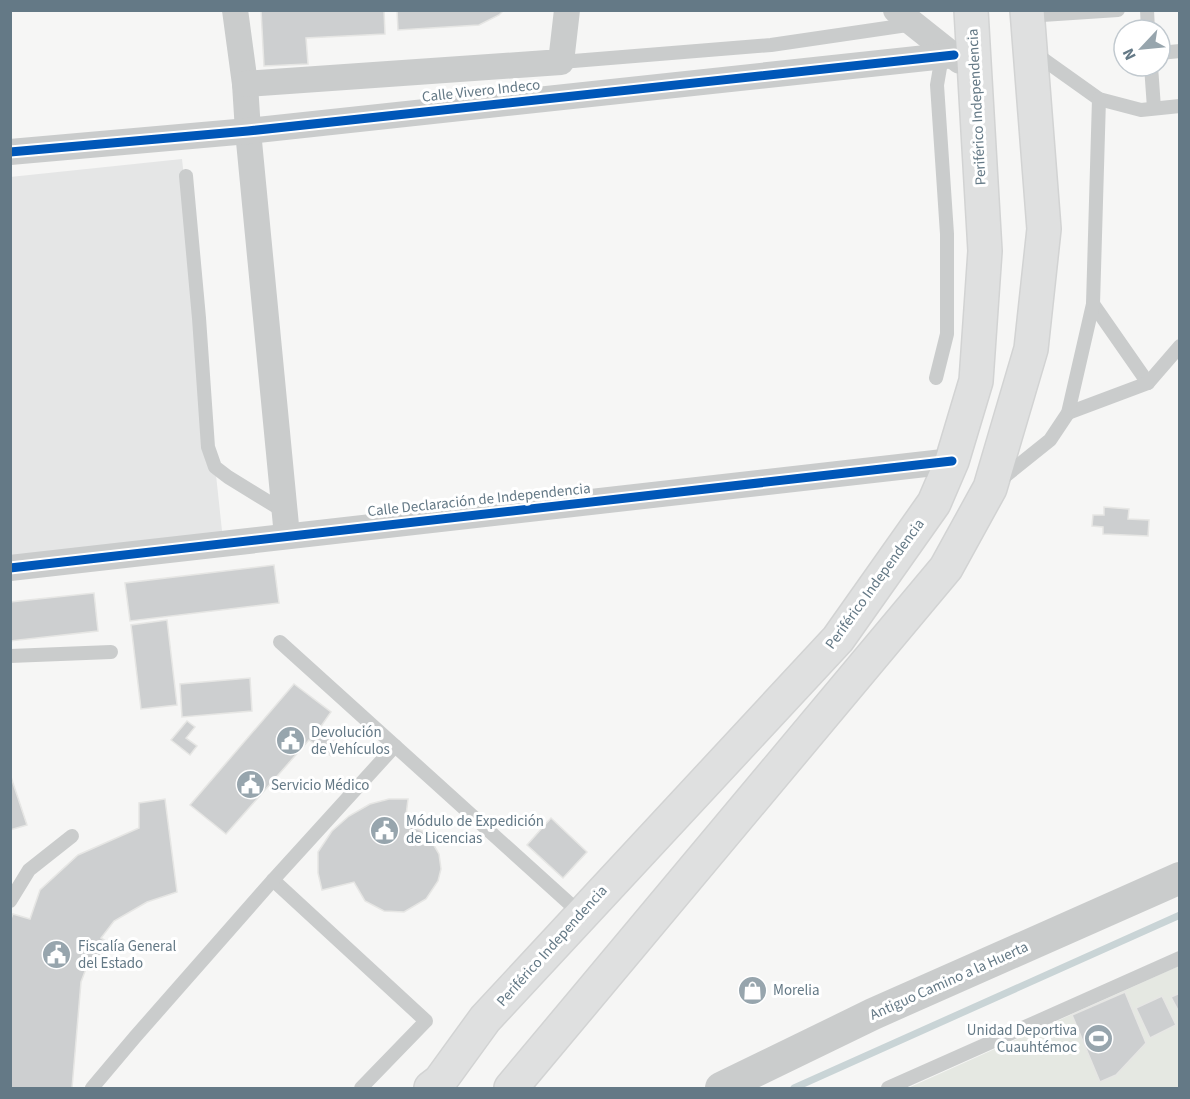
<svg xmlns="http://www.w3.org/2000/svg" width="1190" height="1099" font-family="'Source Sans 3',sans-serif">
<style>
.built{fill:#e5e6e6}
.green{fill:#e5e8e2}
.lines{fill:none;stroke-linecap:round;stroke-linejoin:round}
.stream{stroke:#c9d4d6;stroke-width:7}
.building{fill:#cdcfd0;stroke:#e6e6e4;stroke-width:1.5}
.trunk-casing{stroke:#d2d3d3;stroke-width:36}
.service{stroke:#cacccc;stroke-width:14}
.minor{stroke:#cacccc;stroke-width:26}
.tertiary{stroke:#cacccc;stroke-width:32}
.trunk{stroke:#dfe0e0;stroke-width:33}
.cycleway-casing{stroke:#fff;stroke-width:13}
.cycleway{stroke:#0057b8;stroke-width:9}
.labels{text-anchor:middle;dominant-baseline:central;stroke-width:6;stroke-linejoin:round;paint-order:stroke}
.street-label{font-size:15px;fill:#647986;stroke:#fff}
.poi-label{font-size:15px;fill:#647986;stroke:#fff;text-anchor:start}
</style>
<rect width="100%" height="100%" fill="#f6f6f5"/>
<path class="built" d="M182 159 223 540 11 562 10 177Z"/>
<path class="green" d="M1179 966V1088H908Z"/>
<g class="lines">
<path class="stream" d="M794 1088 1180 915"/>
</g>
<g class="building">
<path d="M261 10H384L385 34 306 38 308 64 264 66Z"/>
<path d="M397 10H504L499 15 479 25 398 30Z"/>
<path d="M1104 507 1129 509 1128 519 1149 520 1148 536 1103 534V527L1092 526 1093 515H1104Z"/>
<path d="M274 565 279 603 130 621 125 583Z"/>
<path d="M94 593 98 631 10 641V602Z"/>
<path d="M167 620 177 705 141 709 131 625Z"/>
<path d="M250 678 252 711 182 717 180 684Z"/>
<path d="M294 684 331 712 319 729 339 745 331 756 309 740 226 834 190 805Z"/>
<path d="M187 721 195 727 186 738 197 746 190 755 171 740Z"/>
<path d="M10 774 27 825 10 830Z"/>
<path d="M165 799 177 892 147 902 114 921 101 938 109 943 95 970 87 966 81 982 72 1088H10V921L13 914 30 919 40 890 78 855 139 828V803Z"/>
<path d="M389 799H408L405 824 422 831 432 842 439 854 441 869 438 881 426 899 404 912 384 911 365 901 354 882 322 890 318 873V852L332 831 349 816 370 804Z"/>
<path d="M551 818 587 852 563 878 527 845Z"/>
<path d="M1125 992 1146 1043 1116 1075 1100 1082 1072 1015Z"/>
<path d="M1180 993V1014L1171 997Z"/>
<path d="M1162 996 1176 1025 1150 1038 1136 1008Z"/>
</g>
<g class="lines">
<defs>
<g id="trunk">
<path d="M431 1088 440 1081 485 1019 838 639 934 503 952 461 976 381 985 251 971 10"/>
<path d="M511 1088 946 568 990 488 1031 349 1044 229 1027 10"/>
</g>
</defs>
<use href="#trunk" class="trunk-casing"/>
<g class="service">
<path d="M1147 10 1148 30"/>
<path d="M1027 16 1118 10"/>
<path d="M1033 52 1099 99 1141 110 1180 106"/>
<path d="M1160 53 1180 51"/>
<path d="M561 62 771 45 914 24"/>
<path d="M1151 66 1154 108"/>
<path d="M186 176 199 318 208 447 215 467 228 477 285 512"/>
<path d="M1093 304 1148 383"/>
<path d="M936 378 947 334V234L937 85 942 56"/>
<path d="M1068 413 1148 383 1180 346"/>
<path d="M999 481 1050 440 1068 413 1093 304 1099 99"/>
<path d="M280 642 581 914"/>
<path d="M10 656 111 652"/>
<path d="M273 880 426 1021 361 1088"/>
<path d="M10 901 29 870 72 836"/>
<path d="M92 1088 135 1037 273 880 395 746"/>
<path d="M888 1088 1180 958"/>
</g>
<g class="minor">
<path d="M235 10 245 84 248 131 287 536"/>
<path d="M896 10 960 61"/>
<path d="M245 84 561 62 567 10"/>
<path d="M10 152 248 131 954 55"/>
<path d="M10 568 952 461"/>
</g>
<path class="tertiary" d="M721 1088 873 1014 1180 878"/>
<use href="#trunk" class="trunk"/>
<defs>
<g id="cycleway">
<path d="M10 152 248 131 954 55"/>
<path d="M10 568 952 461"/>
</g>
</defs>
<use href="#cycleway" class="cycleway-casing"/>
<use href="#cycleway" class="cycleway"/>
</g>
<defs>
<symbol id="civic-disc" viewBox="-11 -11 22 22"><circle r="9.5" fill="#97a5ad" stroke="#fff"/><path d="M-.6-6.5H3V-4.5H.6V-3L4-1V1h2V6H-6V1h2V-1L-.6-3ZM-1.2 2.5V6h2.4V2.5Z" fill="#fff"/></symbol>
<symbol id="shop-disc" viewBox="-11 -11 22 22"><circle r="9.5" fill="#97a5ad" stroke="#fff"/><path d="M-5-2.5h2.3a2.7 3.5 0 0 1 5.4 0H5L5.5 6h-11ZM-1.5-2.5h3a1.5 2.3 0 0 0-3 0Z" fill="#fff"/></symbol>
<symbol id="stadium-disc" viewBox="-11 -11 22 22"><circle r="9.5" fill="#97a5ad" stroke="#fff"/><path d="M0-5a6.5 5 0 1 0 0 10a6.5 5 0 1 0 0-10ZM-3.5-1.8h7v3.6h-7Z" fill="#fff"/></symbol>
</defs>
<g fill-rule="evenodd">
<use href="#civic-disc" x="274" y="724" width="33" height="33"/>
<use href="#civic-disc" x="234" y="768" width="33" height="33"/>
<use href="#civic-disc" x="368" y="814" width="33" height="33"/>
<use href="#civic-disc" x="40" y="938" width="33" height="33"/>
<use href="#shop-disc" x="736" y="974" width="33" height="33"/>
<use href="#stadium-disc" x="1082" y="1022" width="33" height="33"/>
</g>
<g class="labels">
<g class="street-label">
<text transform="translate(481 91) rotate(-6)">Calle Vivero Indeco</text>
<text transform="translate(977 107) rotate(-93)">Periférico Independencia</text>
<text transform="translate(479 500) rotate(-6)">Calle Declaración de Independencia</text>
<text transform="translate(875 584) rotate(-54)">Periférico Independencia</text>
<text transform="translate(552 946) rotate(-48)">Periférico Independencia</text>
<text transform="translate(949 981) rotate(-24)">Antiguo Camino a la Huerta</text>
</g>
<g class="poi-label">
<text x="311" y="732">Devolución<tspan x="311" dy="17">de Vehículos</tspan></text>
<text x="271" y="785">Servicio Médico</text>
<text x="406" y="821">Módulo de Expedición<tspan x="406" dy="17">de Licencias</tspan></text>
<text x="78" y="946">Fiscalía General<tspan x="78" dy="17">del Estado</tspan></text>
<text x="773" y="990">Morelia</text>
<text x="1077" y="1030" text-anchor="end">Unidad Deportiva<tspan x="1077" dy="17">Cuauhtémoc</tspan></text>
</g>
</g>
<rect width="1190" height="1099" fill="none" stroke="#647986" stroke-width="24"/>
<g transform="translate(1142 48) rotate(244)"><circle r="28" fill="#ffffff" stroke="#c1c9cf" stroke-width="1.5"/>
<path d="M0-4.5L10 22L0 15L-10 22Z" fill="#97a5ad"/>
<text y="-9" font-size="16" font-weight="bold" text-anchor="middle" fill="#647986">N</text>
</g>
</svg>
